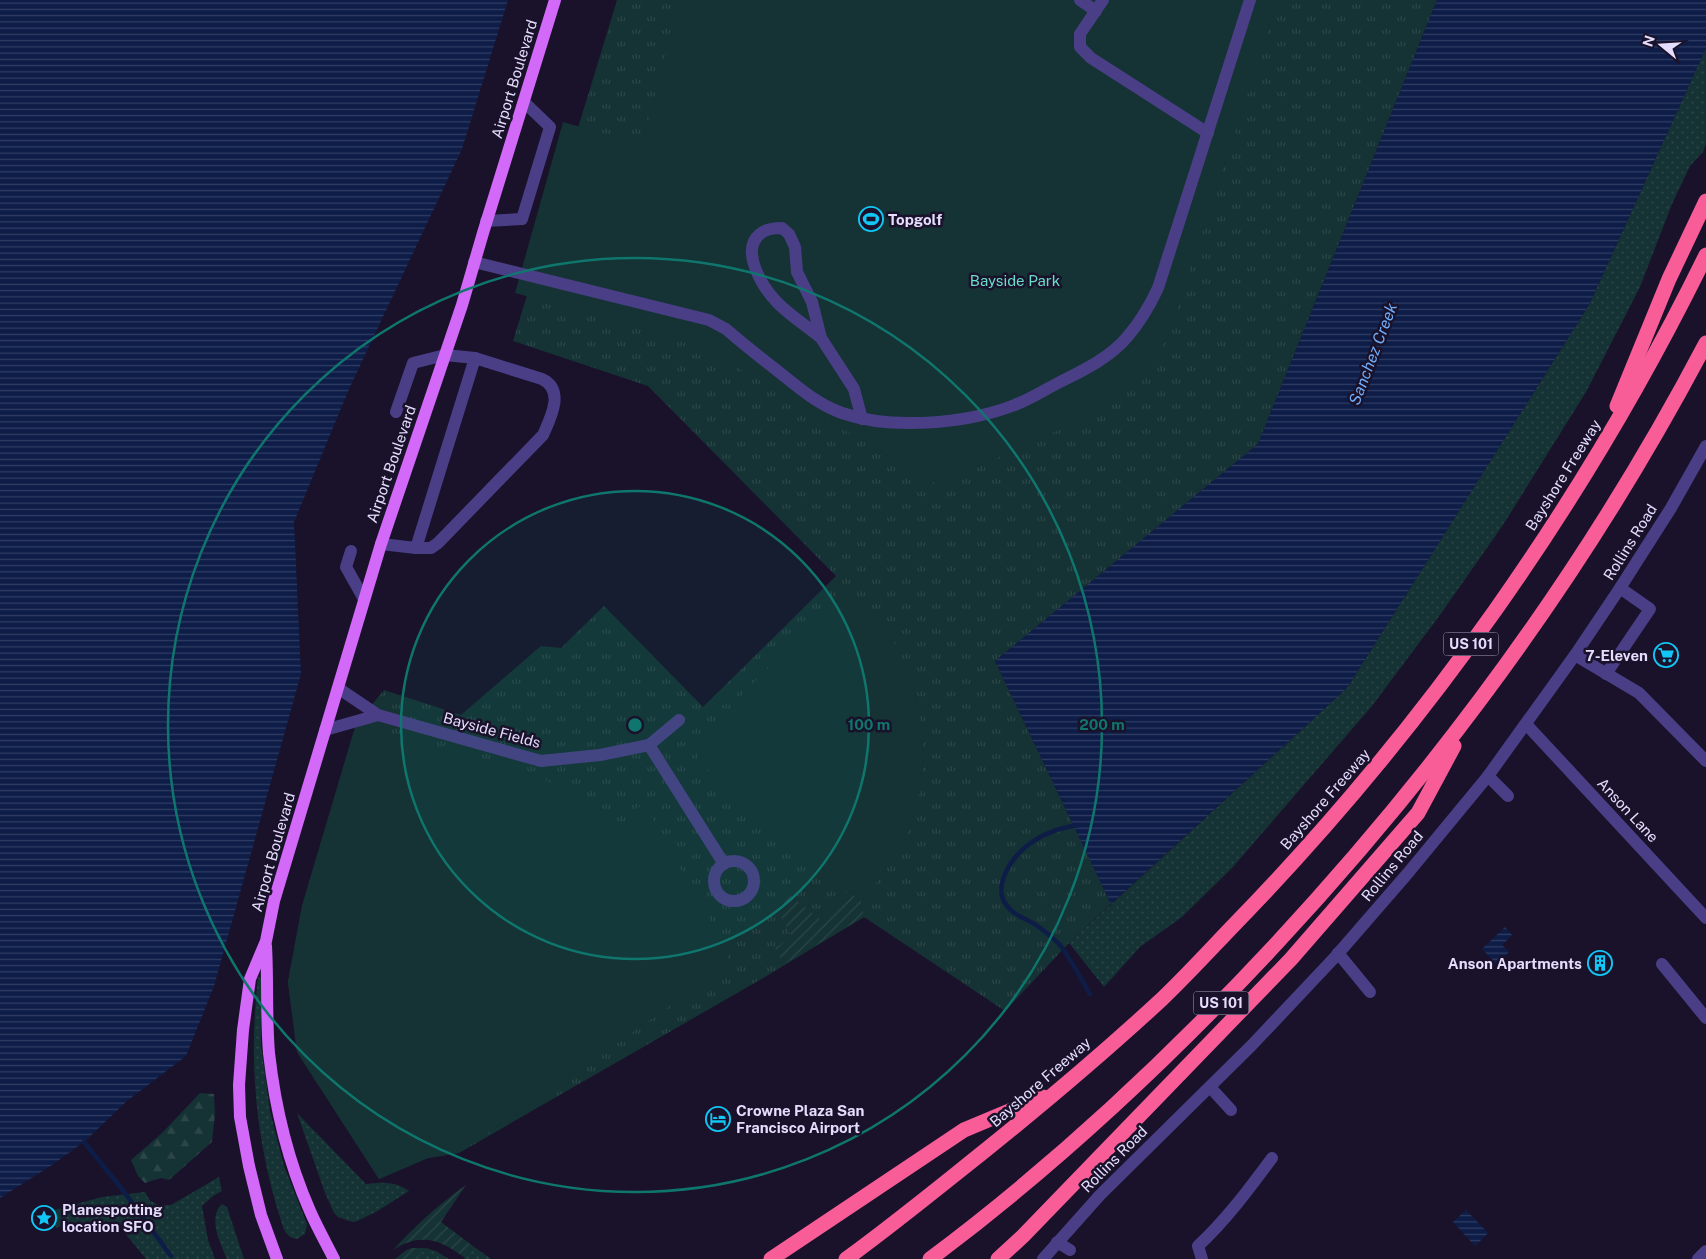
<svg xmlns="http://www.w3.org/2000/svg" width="1706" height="1259" font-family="'Public Sans',sans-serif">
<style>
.grass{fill:url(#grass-dots)}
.forest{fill:url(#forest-firs)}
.park{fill:url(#park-tufts)}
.garden{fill:url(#garden-furrows)}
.pitch{fill:#153234}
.water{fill:url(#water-rules)}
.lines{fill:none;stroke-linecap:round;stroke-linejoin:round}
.stream{stroke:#0e1d48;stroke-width:4.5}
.minor{stroke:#4a3f87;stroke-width:12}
.major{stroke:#d269f8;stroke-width:12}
.highway{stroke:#f85d97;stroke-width:15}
.ring{fill:none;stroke:#0f766e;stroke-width:2.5}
.labels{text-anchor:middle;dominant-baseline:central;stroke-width:5;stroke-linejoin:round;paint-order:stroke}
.shield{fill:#19122a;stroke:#a7a0be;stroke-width:1}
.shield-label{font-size:14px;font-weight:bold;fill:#e4ddfd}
.street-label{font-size:15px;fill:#e4ddfd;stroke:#19122a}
.poi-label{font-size:15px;font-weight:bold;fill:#e4ddfd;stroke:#19122a;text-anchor:start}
.park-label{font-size:15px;fill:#6adccb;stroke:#19122a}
.water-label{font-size:16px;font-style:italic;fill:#6fabf9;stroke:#19122a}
.centre{fill:#0f766e;stroke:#19122a;stroke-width:2.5}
.ring-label{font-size:15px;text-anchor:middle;font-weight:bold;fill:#0f766e;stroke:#19122a;stroke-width:5;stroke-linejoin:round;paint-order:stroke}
</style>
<defs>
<pattern id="grass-dots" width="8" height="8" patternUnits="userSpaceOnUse" patternTransform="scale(1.25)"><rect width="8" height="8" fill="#153234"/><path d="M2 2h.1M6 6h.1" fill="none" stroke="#2c4648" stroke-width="1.8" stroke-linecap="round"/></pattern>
<pattern id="forest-firs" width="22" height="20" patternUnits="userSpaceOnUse" patternTransform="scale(1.25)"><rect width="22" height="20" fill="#153234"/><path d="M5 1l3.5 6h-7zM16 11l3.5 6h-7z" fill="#2c4648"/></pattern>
<pattern id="park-tufts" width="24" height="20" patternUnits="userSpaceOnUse" patternTransform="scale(1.25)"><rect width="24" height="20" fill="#153234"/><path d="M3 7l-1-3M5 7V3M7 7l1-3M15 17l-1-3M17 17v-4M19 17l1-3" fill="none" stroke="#2c4648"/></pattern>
<pattern id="garden-furrows" width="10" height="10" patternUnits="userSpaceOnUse" patternTransform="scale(1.25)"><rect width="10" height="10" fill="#153234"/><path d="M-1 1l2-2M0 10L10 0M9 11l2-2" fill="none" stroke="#2c4648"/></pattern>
<pattern id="water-rules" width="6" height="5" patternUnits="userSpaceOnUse" patternTransform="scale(1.25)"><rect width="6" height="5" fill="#0e1d48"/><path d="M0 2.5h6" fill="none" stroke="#313d63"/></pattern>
</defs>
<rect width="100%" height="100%" fill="#19122a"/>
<g class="grass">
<path d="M1706 48V144L1703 152 1690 166 1672 204 1640 287 1586 392 1503 525 1440 615 1372 706 1232 868 1182 917 1140 947 1104 987 1069 943 1347 688 1589 305Z"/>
<path d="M258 977H260L261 979V1045L270 1111 284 1166 307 1224 305 1234 297 1239C289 1238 286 1234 283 1227 256 1144 248 1065 258 977Z"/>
<path d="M297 1113 366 1184C383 1182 395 1181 409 1191L376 1212 355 1222 349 1221 338 1217 334 1213 325 1193Z"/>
<path d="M219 1177 222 1191 213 1196 202 1206 208 1240 215 1259H146L124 1232 112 1222 69 1223 56 1228 47 1212 102 1197 145 1192 150 1201 159 1205H171Z"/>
<path d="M222 1204 227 1207 244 1259H227C221 1245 207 1217 222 1204Z"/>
<path d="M473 1246 491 1259H464Z"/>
<path d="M425 1248 436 1251 449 1259H417Z"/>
</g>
<path class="forest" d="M200 1093 214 1094 215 1114 212 1142 169 1180 161 1178 145 1183 138 1176 131 1160 162 1133Z"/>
<path class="park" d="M617 0H1437L1258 444 995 661 1111 904 1069 943 1005 1011 864 917 765 977 459 1153 428 1158 379 1179 297 1052 288 982 302 906 356 724 384 690 461 715 541 646 561 648 604 606 703 707 836 576 648 386 513 341Z"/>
<g class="garden">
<path d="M848 890 861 901 864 917 784 964 775 948 792 937 778 911 790 895 822 921Z"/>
<path d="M466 1185 441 1222 473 1246 465 1258C440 1240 422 1232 393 1250 416 1225 439 1204 466 1185Z"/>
<path d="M411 1248H425L417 1259H395L405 1251Z"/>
</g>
<g class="pitch">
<path d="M681 0H1278L1167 340 1122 387 1069 425 938 485 696 343 515 293 563 122 642 144Z"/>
<path d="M847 589C863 604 878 619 890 637 926 692 932 767 909 828 898 856 880 879 861 901L740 801 697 759V745L737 700Z"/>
<path d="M356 724 536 774 620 827H635L636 809 644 804 728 953 724 968 459 1153 428 1158 379 1179 297 1052 288 982 302 906Z"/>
</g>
<g class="water">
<path d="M0 0H508L462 149 349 389 294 522 301 674 214 986 186 1056 127 1101 84 1142 52 1165 0 1198Z"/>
<path d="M1437 0H1706V48L1589 305 1347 688 1111 904 995 661 1258 444Z"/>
<path d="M1505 927 1512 935 1502 945 1509 952 1496 964 1482 949Z"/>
<path d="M1466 1210 1488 1233 1475 1246 1453 1222Z"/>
</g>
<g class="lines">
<g class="stream">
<path d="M1079 825C1047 829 1018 845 1005 874 1001 884 999 894 1005 903 1013 916 1024 917 1036 925 1043 930 1051 936 1057 942 1065 948 1083 983 1090 994"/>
<path d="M84 1142 122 1189 171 1256"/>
</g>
<g class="minor">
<path d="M1080 0 1096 11"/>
<path d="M1103 0 1080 34V47L1091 58 1208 133"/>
<path d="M486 221 522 219 550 127 524 102"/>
<path d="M474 262 709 320 726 329C743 344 761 358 779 372 799 388 817 404 842 413 891 430 964 424 1012 406 1029 400 1044 390 1060 382 1084 370 1111 357 1128 336 1141 321 1150 305 1158 288L1250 0"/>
<path d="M821 338C807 326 786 313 775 300 762 286 740 250 760 234 765 229 775 228 782 228L789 234 795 247 797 272 812 302 821 338 854 389 862 419"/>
<path d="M396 412 413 363 445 355 475 358 542 379C565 390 551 417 543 435L438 543 431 548H416"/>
<path d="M381 544 416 548 475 358"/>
<path d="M351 551 346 567 364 599"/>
<path d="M1575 655 1639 693 1706 761"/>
<path d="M1606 674 1650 609 1620 588"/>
<path d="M338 688 378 715 541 761 600 755 649 745 679 720"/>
<path d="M1526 724 1706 918"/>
<path d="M325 730 378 715"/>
<path d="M649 745 724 864"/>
<path d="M1488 776 1508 796"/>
<circle cx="734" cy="881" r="20"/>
<path d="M1338 953 1370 992"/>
<path d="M1662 964 1706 1018"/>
<path d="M1210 1087 1231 1110"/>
<path d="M1057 1242 1070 1250"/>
<path d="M1043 1259 1100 1195 1252 1045 1336 956 1408 873 1488 776 1575 655 1620 588 1671 508 1706 446"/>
<path d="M1202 1259 1198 1246C1226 1220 1249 1189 1272 1158"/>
<path d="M1698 1259 1706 1251"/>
</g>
<g class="major">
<path d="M266 946C268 982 266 1017 269 1053 275 1107 288 1161 310 1211 317 1227 326 1243 334 1259"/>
<path d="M277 1259 261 1215 249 1166 240 1117 239 1085 243 1030 250 979 266 941 274 901 381 544 462 305 483 233 555 0"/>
</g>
<g class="highway">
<path d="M1617 406 1669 279 1706 201"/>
<path d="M771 1259 964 1130 1043 1097"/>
<path d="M846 1259C882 1233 917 1205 952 1177 1024 1120 1095 1061 1162 999 1186 976 1209 951 1232 927 1424 730 1585 502 1706 255"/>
<path d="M930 1259C1056 1165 1169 1059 1276 944 1444 763 1591 562 1706 343"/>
<path d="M998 1259 1023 1236 1291 959 1418 813 1454 746"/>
</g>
</g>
<circle cx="635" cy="725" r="234" fill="#0f766e" fill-opacity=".12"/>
<g class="ring">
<circle cx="635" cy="725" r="234"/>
<circle cx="635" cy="725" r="467"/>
</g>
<defs>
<symbol id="stadium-ring" viewBox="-11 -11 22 22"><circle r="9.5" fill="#19122a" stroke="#12c6f5" stroke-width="1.5"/><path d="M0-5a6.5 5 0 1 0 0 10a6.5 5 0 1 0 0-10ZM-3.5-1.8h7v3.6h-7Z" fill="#12c6f5"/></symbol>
<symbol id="supermarket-ring" viewBox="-11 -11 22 22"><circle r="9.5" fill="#19122a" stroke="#12c6f5" stroke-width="1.5"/><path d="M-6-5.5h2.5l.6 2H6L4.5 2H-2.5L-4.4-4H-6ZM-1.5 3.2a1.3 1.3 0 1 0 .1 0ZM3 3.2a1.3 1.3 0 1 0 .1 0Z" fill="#12c6f5"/></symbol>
<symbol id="building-ring" viewBox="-11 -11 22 22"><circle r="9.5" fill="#19122a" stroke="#12c6f5" stroke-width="1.5"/><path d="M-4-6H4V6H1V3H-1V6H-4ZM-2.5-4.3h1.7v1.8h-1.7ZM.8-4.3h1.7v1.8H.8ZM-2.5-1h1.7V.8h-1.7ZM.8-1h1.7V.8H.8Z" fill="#12c6f5"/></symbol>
<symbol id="hotel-ring" viewBox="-11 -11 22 22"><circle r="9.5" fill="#19122a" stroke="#12c6f5" stroke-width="1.5"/><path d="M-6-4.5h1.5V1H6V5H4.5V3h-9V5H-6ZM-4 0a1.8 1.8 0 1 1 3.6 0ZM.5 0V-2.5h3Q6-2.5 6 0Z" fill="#12c6f5"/></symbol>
<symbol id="sight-ring" viewBox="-11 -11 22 22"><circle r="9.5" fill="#19122a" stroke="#12c6f5" stroke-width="1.5"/><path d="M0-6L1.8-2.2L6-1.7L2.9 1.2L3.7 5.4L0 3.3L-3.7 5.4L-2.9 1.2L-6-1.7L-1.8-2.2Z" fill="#12c6f5"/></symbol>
</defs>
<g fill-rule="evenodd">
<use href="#stadium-ring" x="857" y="205" width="28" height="28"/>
<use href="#supermarket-ring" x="1652" y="641" width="28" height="28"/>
<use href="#building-ring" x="1586" y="949" width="28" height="28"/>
<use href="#hotel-ring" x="704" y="1105" width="28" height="28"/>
<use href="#sight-ring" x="30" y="1204" width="28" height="28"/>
</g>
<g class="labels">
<g class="shield">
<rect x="1443.5" y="632.5" width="55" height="23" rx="4"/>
<rect x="1193.5" y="991.5" width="55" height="23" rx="4"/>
</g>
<g class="shield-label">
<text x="1471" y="644">US 101</text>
<text x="1221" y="1003">US 101</text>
</g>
<g class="street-label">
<text transform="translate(514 79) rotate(-73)">Airport Boulevard</text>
<text transform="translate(391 464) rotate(-71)">Airport Boulevard</text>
<text transform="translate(1563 475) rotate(-58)">Bayshore Freeway</text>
<text transform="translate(1630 542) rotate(-58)">Rollins Road</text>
<text transform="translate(492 730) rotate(15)">Bayside Fields</text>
<text transform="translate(1325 799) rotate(-49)">Bayshore Freeway</text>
<text transform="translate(1628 810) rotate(47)">Anson Lane</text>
<text transform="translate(273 852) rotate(-74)">Airport Boulevard</text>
<text transform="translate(1392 866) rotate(-50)">Rollins Road</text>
<text transform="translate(1040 1082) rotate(-41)">Bayshore Freeway</text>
<text transform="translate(1114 1159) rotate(-45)">Rollins Road</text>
</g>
<g class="poi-label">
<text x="888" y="219">Topgolf</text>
<text x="1648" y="655" text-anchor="end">7-Eleven</text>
<text x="1582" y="963" text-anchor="end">Anson Apartments</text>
<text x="736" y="1110">Crowne Plaza San<tspan x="736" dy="17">Francisco Airport</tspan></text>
<text x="62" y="1209">Planespotting<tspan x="62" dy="17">location SFO</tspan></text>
</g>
<g class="park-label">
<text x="1015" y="280">Bayside Park</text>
</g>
<g class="water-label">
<text transform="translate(1373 354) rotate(-69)">Sanchez Creek</text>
</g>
</g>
<circle cx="635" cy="725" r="8" class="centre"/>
<g class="ring-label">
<text x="869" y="730">100 m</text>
<text x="1102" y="730">200 m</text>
</g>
<g transform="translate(1661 45) rotate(288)" stroke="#19122a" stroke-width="4" paint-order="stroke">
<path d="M0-4L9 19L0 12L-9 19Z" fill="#e4ddfd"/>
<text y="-8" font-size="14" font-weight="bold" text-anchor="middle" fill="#e4ddfd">N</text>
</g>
</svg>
